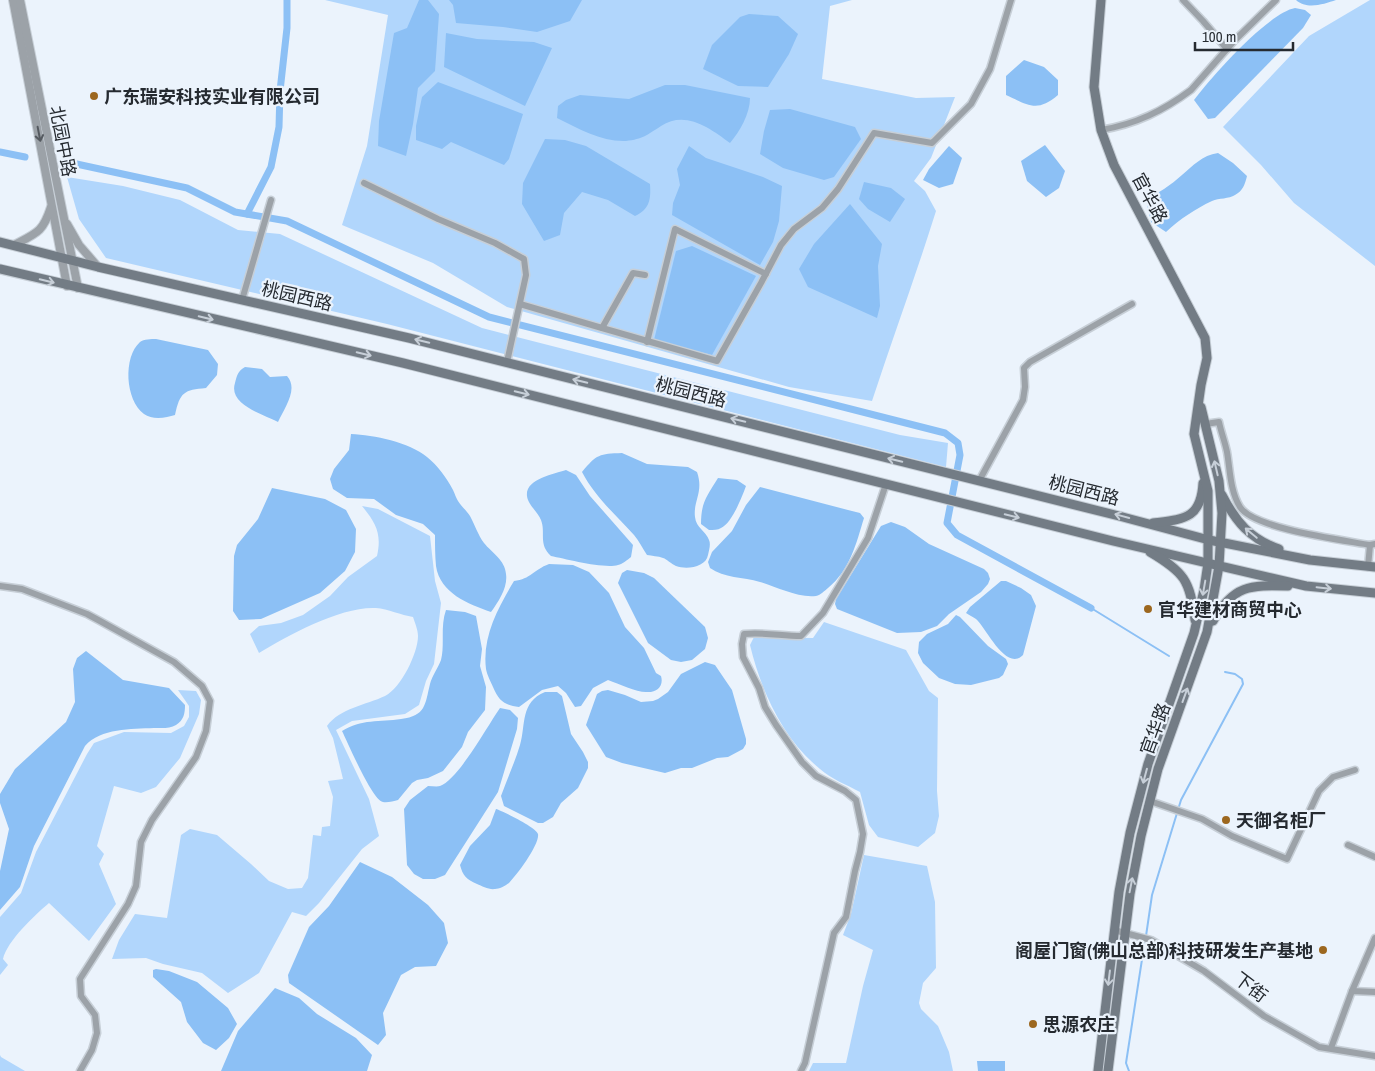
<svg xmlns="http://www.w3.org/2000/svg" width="1375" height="1071" font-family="'Archivo Narrow','Noto Sans SC',sans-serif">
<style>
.green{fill:#b1d6fc}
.water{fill:#8cc0f5}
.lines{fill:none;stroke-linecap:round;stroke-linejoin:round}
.stream{stroke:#8cc0f5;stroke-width:2}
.canal{stroke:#8cc0f5;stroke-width:7}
.minor-casing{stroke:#c7cfd7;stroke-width:9}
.tertiary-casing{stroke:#c7cfd7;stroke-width:10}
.secondary-casing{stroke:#c7cfd7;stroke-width:11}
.minor{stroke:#9ca2a8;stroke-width:6}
.tertiary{stroke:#9ca2a8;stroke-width:8}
.secondary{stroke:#737c85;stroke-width:9}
.oneway{stroke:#555a60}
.oneway2{stroke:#c7cfd8}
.poi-dot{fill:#9c671f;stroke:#ebf3fc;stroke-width:2}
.labels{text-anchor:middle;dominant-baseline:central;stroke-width:4.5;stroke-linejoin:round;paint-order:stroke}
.poi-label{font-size:18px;font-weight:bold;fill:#252a30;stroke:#ebf3fc;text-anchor:start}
.street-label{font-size:18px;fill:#252a30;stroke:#ebf3fc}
</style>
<rect width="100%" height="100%" fill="#ebf3fc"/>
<g class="green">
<path d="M325 0H852L830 6 822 79 916 98 955 97 931 158 914 181 925 191 936 211C916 275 893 337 872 401L789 387 507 307 433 263 342 225 367 146 388 15Z"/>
<path d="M1370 0H1375V266L1294 203 1261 165 1223 127 1309 36Z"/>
<path d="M67 177 123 186 180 200 238 230 280 234 482 328 900 435 948 443 946 467 387 324 106 258 79 219Z"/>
<path d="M362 506 378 509 430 536 435 581 441 603 434 664 426 681 419 705 405 714 352 721 336 730 369 799 379 836 362 849 319 903 306 916 292 912 259 973 228 993 202 973 163 964 146 958 112 959 119 940 135 914 167 918 181 835 190 829 217 835 251 864 269 881 288 889 302 888 308 878 313 835 321 836 322 827 330 826 333 797 328 781 343 779 333 738 327 726C340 708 366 705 385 696 401 688 418 653 418 636 418 630 415 623 413 617 401 615 388 609 376 608 342 606 288 635 259 653L250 634 259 626 281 623 303 615 330 596 348 577 377 556C382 534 376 523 362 506Z"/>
<path d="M824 622 906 650 929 691 938 698 937 791 939 816 935 833 918 847 878 837 869 825 860 792C847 785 831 779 820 769 783 739 761 691 750 645L754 637 813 638Z"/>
<path d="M178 690 196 691 201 700 199 714 180 758 156 787 141 793 114 786 97 846 104 854 99 864 116 904 89 941 49 903C35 915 7 941 3 959L8 965 0 975V917L21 893 36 852 87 754 94 743 124 732 171 733 184 726 189 717V706Z"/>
<path d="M864 855 927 866 935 902 936 968 923 983 919 1003 921 1009 938 1026 949 1052 953 1071H809L813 1063H846L863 986 873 950 843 935 851 914Z"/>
<path d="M0 1055 1 1057 25 1071H0Z"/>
</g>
<g class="water">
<path d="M419 0H428L439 14 435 71 418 88 413 124 406 156 378 146 379 121 394 33 407 28Z"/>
<path d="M449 0H582L570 21 537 32 503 27 456 23 453 5Z"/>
<path d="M1296 0H1336C1324 4 1307 10 1296 0Z"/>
<path d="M1295 8 1305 10 1311 15 1303 28 1215 118 1208 119 1194 100C1211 77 1268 13 1295 8Z"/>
<path d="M749 14 778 16 798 34 789 54 768 87 738 86 703 69 712 45 740 17Z"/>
<path d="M446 33 477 39 534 42 552 48 525 106 444 67Z"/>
<path d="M1024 60 1044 67 1058 80V95C1037 113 1028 105 1006 95V76Z"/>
<path d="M438 82 523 114 509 159 504 165 451 142 442 149 416 140V126L422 97Z"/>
<path d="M665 85H685L750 98C750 114 740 131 730 143 710 128 685 110 661 126 647 135 643 139 626 141 602 142 579 129 557 118L558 106 566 100 580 95 629 99Z"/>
<path d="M790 109 855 127 861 139 834 177 824 180 783 168 760 154 764 131 770 110Z"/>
<path d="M545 139 565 140 586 146 650 184C651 199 650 209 635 216L608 200 582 192 564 213 560 235 544 241 522 204 523 183Z"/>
<path d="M1045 145 1065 171 1059 188 1046 197 1027 181 1021 161Z"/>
<path d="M689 146 706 158 763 177 782 186 779 221 773 242 760 265 672 215 673 203 680 185 677 169Z"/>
<path d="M949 146 962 158 953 184 939 188 923 180 929 169Z"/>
<path d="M1218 153 1233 163 1247 176C1245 184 1243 191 1235 195 1229 199 1219 198 1212 201 1195 209 1180 219 1166 232L1151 222 1146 200C1158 193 1171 185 1182 175 1193 166 1202 155 1218 153Z"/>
<path d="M864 182 891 188 905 199 890 222 868 209 859 199Z"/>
<path d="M850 204 882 244 878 266 880 306 877 318 808 287 799 269 814 244Z"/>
<path d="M692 246 756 276 712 355 654 340 676 251Z"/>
<path d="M156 339 208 350 218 364 217 375 206 388C184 390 180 392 175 415 166 418 152 420 144 414 125 400 123 357 140 342 144 339 151 339 156 339Z"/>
<path d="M245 367 262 369 270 377 287 376C299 389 284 409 278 422 263 414 228 405 235 383 237 375 238 371 245 367Z"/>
<path d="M351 434C374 435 409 442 427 457 437 465 447 478 453 490 455 494 456 498 458 501 461 506 466 510 470 516 475 525 478 535 484 543 492 553 505 560 506 574 508 587 499 601 491 612 468 604 440 593 436 566 435 556 435 545 435 535L423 524 396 515 374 499 347 498 333 489 330 479 334 469 349 450Z"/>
<path d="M622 453 647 464 688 467 697 472C704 492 693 501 695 517 696 528 706 531 709 540 711 544 709 550 708 555 706 567 687 570 676 566 671 564 667 559 663 558 658 556 652 556 647 555 643 549 639 541 634 535 616 515 595 497 582 472 597 454 599 454 622 453Z"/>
<path d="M566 470 576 475 590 496 633 545 631 557C627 560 623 564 618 565 604 569 566 559 551 556 538 544 546 533 541 520 538 512 528 505 527 496 525 479 554 474 566 470Z"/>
<path d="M718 478 737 480 746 486C742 497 732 523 721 528 718 530 713 530 709 530L701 524C701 502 707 496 718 478Z"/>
<path d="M760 487 848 510 860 513 864 518C856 544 850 570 828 588 824 591 821 595 816 596 797 598 777 587 760 582 743 577 724 578 710 568L708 562 712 552 732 531 746 505Z"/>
<path d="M272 488 325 499 346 510 356 529 355 552 345 571 320 593 261 619 239 620 233 611 234 556 237 545 258 519Z"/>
<path d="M891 522 905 527 929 544 984 569 988 573 990 579 988 584 981 592 949 614 937 626 921 632 897 633 837 609 835 604 836 599 881 526Z"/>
<path d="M549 564 573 565 589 572 609 593 625 627 644 648 656 673 661 676C664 686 657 693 646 692 636 692 619 684 608 680L593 688 581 706 575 707 566 693 558 686 542 690 519 707C504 705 499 701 493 687 491 682 487 675 486 669 482 637 498 608 514 581 531 579 533 570 549 564Z"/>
<path d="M627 570 644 573 654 578 705 627 708 638 705 649 692 660 681 662 671 660 648 643 618 583 622 573Z"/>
<path d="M1001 581H1006L1021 588 1031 595 1036 606 1023 655C1006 672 987 629 976 619 973 617 969 615 966 613L970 607Z"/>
<path d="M446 610 465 612 476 616 482 649 480 666 486 687 485 710 468 732 462 747 443 771 428 778 417 780 412 783 398 800C394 801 387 803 383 802 372 800 348 743 342 731 361 719 380 722 401 719 426 716 425 704 430 684 432 676 438 668 441 660 445 644 440 627 446 610Z"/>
<path d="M956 615 960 617 988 646 1006 659 1008 664 1003 675 999 678 971 685 955 684 939 678 923 663 918 653 919 642 927 634 948 624Z"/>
<path d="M86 651 123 680 169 688 185 705C185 713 184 720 176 725 170 729 161 728 154 728 131 729 101 728 85 746L34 846 20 887 0 910V871L9 829 0 803V794L15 769 66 722 75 702 73 669 77 658Z"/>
<path d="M705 662 715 665 732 690 746 739V744L743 749 728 757 717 758 692 768H681L665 773 622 763 606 757 586 725 597 694 602 691 608 690 625 695 641 702 653 701 658 699 668 692 681 674Z"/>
<path d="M545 692H557L562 696 571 734 583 752 588 762V768L578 788 561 803 553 817 543 823H538L504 806 501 796C507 779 515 762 520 745 526 725 520 702 545 692Z"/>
<path d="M500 708 510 710 518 718 517 729 498 792 445 875 435 879H423L414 874 407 865 404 809 410 800 428 786C432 786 437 787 440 786 458 780 488 725 500 708Z"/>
<path d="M496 809C503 811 537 828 538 834 540 844 517 875 509 883 505 886 499 889 495 889 489 890 482 886 477 884 466 879 463 876 460 865L470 846 490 825Z"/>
<path d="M360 862 392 877 428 905 444 923 448 943 436 966 415 967 401 975 383 1013 386 1035 378 1045 289 983 288 975 309 927 329 906Z"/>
<path d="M156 969 169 971 197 982 228 1008 237 1024 229 1038 216 1050 203 1043 187 1022 181 1002 153 977V970Z"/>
<path d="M275 988 299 998 317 1014 356 1038 372 1055 367 1071H221L238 1031Z"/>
<path d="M977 1061H1005V1071H978Z"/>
</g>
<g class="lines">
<g class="stream">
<path d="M1091 608 1169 656"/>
<path d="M1146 936 1152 895 1181 800 1243 684 1242 679 1235 674 1225 672"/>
<path d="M1129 1071 1126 1063 1145 940"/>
</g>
<g class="canal">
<path d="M0 152 25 157"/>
<path d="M72 163 187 188 235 212 287 221 489 317 945 433 958 443 960 455 947 523 957 535 1091 608"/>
<path d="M247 214 271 167 279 127 280 91 287 28V0"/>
</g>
<defs>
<g id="minor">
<path d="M1183 0 1203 21 1227 49"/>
<path d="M1101 130C1136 124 1163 111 1191 90L1234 41 1276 0"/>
<path d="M364 183 438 219 495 243 524 259 526 275 507 362"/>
<path d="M242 300 271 200"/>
<path d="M520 304 602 328 633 273 645 275"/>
<path d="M602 328 717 361 761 283 781 245 794 229 822 208 838 189 874 133 932 143 971 104 990 69 1011 0"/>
<path d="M647 342 675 229 766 274"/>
<path d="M1205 424 1219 422C1221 432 1225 442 1227 452 1230 469 1230 491 1240 507 1254 529 1343 540 1370 545L1375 544"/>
<path d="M979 481 1023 400 1025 387 1024 368 1030 362 1132 304"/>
<path d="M1368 567 1370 545"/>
<path d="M0 586 22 589 87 614 100 621 174 662 202 686 210 701 206 731 196 757 152 820 141 842 136 886 128 904 80 979 81 996 95 1015 97 1033 92 1050 80 1071"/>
<path d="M1150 801 1202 819 1232 836 1287 859 1319 791 1333 777 1355 770"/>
<path d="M1348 845 1375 857"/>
<path d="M1114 930 1151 940 1204 971 1264 1016 1319 1047 1375 1056"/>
<path d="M1352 991 1375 938"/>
<path d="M1331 1048 1352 991 1375 992"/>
<path d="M801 1071 805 1063 834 933 846 917 855 871 860 852 863 834 856 800 845 791 816 776 802 762 776 725 765 707 759 688 743 657 742 644 744 634C764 632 782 636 801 636L823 613 868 538 886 484"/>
</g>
<g id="tertiary">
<path d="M13 0 67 286"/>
<path d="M20 0 78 288"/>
<path d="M67 224 79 245 98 267"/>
<path d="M14 245C37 233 43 232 51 207"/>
</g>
<g id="secondary">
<path d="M0 242 98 267 409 338 1119 516 1209 540 1310 560 1375 567"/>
<path d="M0 269 403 363 1113 541 1306 586 1375 593"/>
<path d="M1222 495C1236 522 1250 539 1279 549"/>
<path d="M1153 523C1184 519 1201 519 1203 483"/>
<path d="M1150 552C1184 572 1190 580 1195 620"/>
<path d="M1213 621C1233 585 1250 585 1288 586"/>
<path d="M1098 1071 1119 892 1130 833 1148 764 1194 633 1204 590 1208 563V491L1194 434 1201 385 1207 358 1205 338 1114 165 1101 130 1094 87 1101 0"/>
<path d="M1108 1071 1130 894 1141 836 1158 769 1207 632 1219 566 1222 513 1219 481 1201 407"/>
</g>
</defs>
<use href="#minor" class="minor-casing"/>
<use href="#tertiary" class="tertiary-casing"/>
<use href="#secondary" class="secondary-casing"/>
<use href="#minor" class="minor"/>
<use href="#tertiary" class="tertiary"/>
<use href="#secondary" class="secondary"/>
</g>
<defs><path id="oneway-shaft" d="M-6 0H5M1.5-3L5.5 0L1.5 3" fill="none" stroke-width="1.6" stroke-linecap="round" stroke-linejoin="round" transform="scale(1.25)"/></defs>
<use class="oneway" href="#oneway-shaft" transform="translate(39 134) rotate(79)"/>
<g class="oneway2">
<use href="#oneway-shaft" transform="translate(47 281) rotate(14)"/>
<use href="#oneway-shaft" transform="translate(206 318) rotate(13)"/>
<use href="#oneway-shaft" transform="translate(422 341) rotate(-166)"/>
<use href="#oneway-shaft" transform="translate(364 354) rotate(13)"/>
<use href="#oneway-shaft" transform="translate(580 381) rotate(-166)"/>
<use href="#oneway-shaft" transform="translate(522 393) rotate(14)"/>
<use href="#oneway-shaft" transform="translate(738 420) rotate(-166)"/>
<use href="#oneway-shaft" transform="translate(895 460) rotate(-166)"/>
<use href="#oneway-shaft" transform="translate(1216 468) rotate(-103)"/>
<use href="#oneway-shaft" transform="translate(1012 516) rotate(14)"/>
<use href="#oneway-shaft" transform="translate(1122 516) rotate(-165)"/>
<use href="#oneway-shaft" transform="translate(1251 533) rotate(-140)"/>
<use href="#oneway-shaft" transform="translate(1204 588) rotate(100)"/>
<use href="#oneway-shaft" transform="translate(1324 588) rotate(6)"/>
<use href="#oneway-shaft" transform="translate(1185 695) rotate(-70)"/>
<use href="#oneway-shaft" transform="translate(1145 776) rotate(105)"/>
<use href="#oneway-shaft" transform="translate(1131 885) rotate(-79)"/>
<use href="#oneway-shaft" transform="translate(1109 978) rotate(97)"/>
</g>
<g class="poi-dot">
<circle cx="94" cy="96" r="5"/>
<circle cx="1148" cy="609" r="5"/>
<circle cx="1226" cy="820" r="5"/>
<circle cx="1323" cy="950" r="5"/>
<circle cx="1033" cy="1024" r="5"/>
</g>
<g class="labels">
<g class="poi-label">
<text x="104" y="96">广东瑞安科技实业有限公司</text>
<text x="1158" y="609">官华建材商贸中心</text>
<text x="1236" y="820">天御名柜厂</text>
<text x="1313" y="950" text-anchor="end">阁屋门窗(佛山总部)科技研发生产基地</text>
<text x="1043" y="1024">思源农庄</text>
</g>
<g class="street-label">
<text transform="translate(63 141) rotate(79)">北园中路</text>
<text transform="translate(1150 198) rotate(62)">官华路</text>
<text transform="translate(297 296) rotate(13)">桃园西路</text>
<text transform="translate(691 392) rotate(14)">桃园西路</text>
<text transform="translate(1084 490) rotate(14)">桃园西路</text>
<text transform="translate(1155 729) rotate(-70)">官华路</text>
<text transform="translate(1251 987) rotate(37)">下街</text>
</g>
</g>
<path d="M1195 42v8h98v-8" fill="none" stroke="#252a30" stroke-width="2.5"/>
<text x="1202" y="42" font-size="15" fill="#252a30" stroke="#ebf3fc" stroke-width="4" paint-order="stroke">100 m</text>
</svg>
